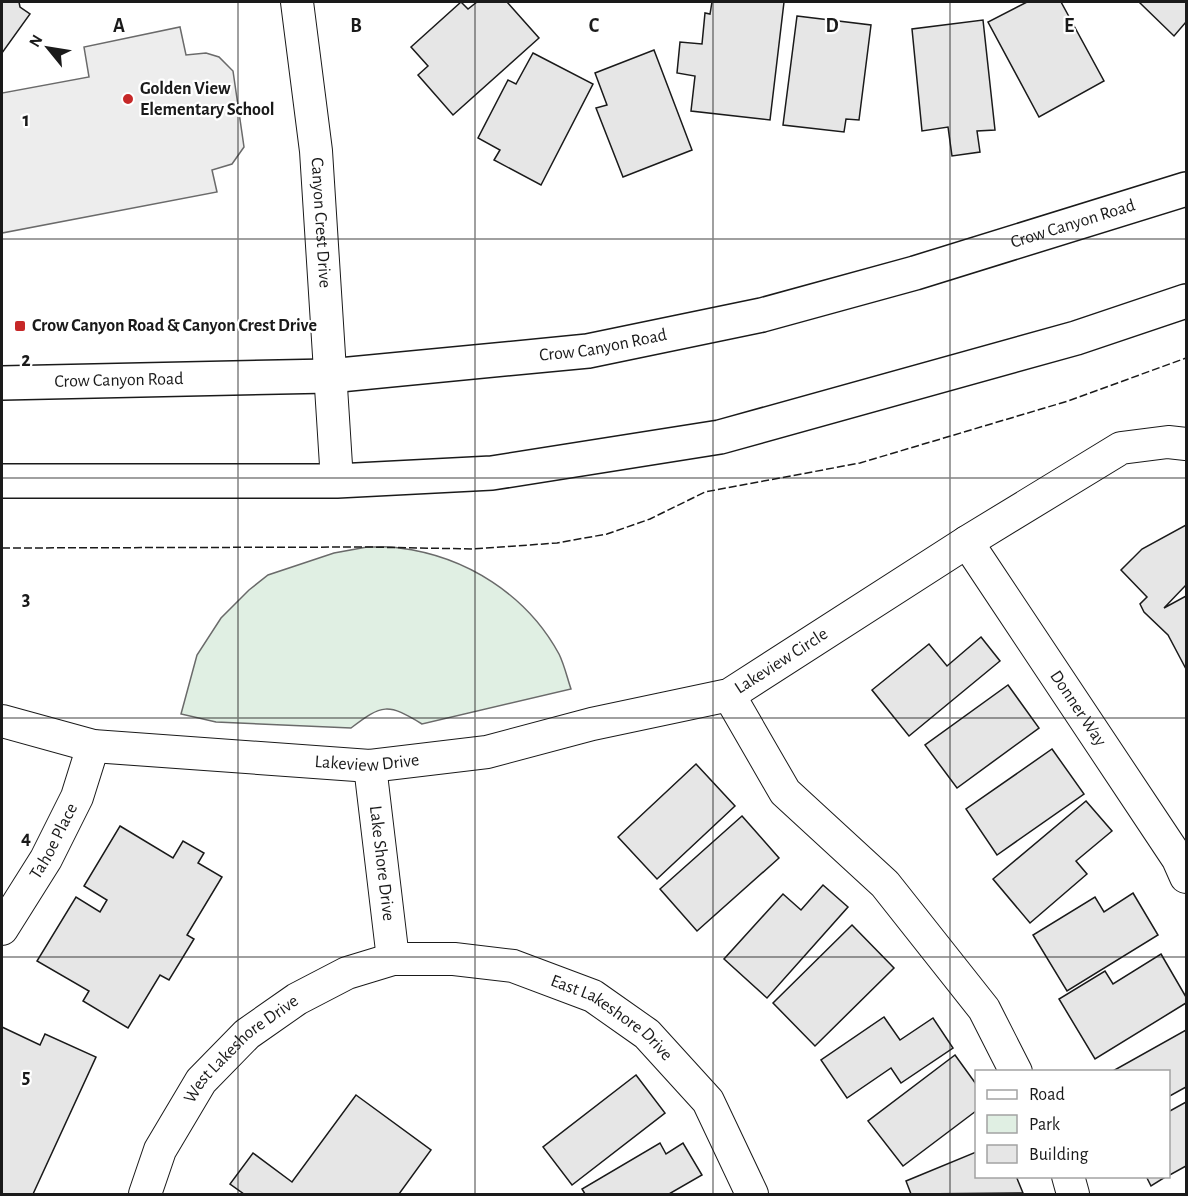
<svg xmlns="http://www.w3.org/2000/svg" width="1188" height="1196" font-family="'Alegreya Sans',sans-serif">
<style>
.green{fill:#e0efe3;stroke:#6a6a6a;stroke-width:1.5}
.parking{fill:#ededed;stroke:#6a6a6a;stroke-width:1.5}
.building{fill:#e6e6e6;stroke:#1a1a1a;stroke-width:1.5}
.lines{fill:none;stroke-linecap:round;stroke-linejoin:round}
.street-casing{stroke:#1a1a1a;stroke-width:34}
.secondary-casing{stroke:#1a1a1a;stroke-width:36}
.street{stroke:#fff;stroke-width:32}
.secondary{stroke:#fff;stroke-width:33}
.fence{stroke:#1a1a1a;stroke-width:1.5;stroke-dasharray:8 3;stroke-linecap:butt}
.grid{fill:none;stroke:#1a1a1a;stroke-width:1.5;stroke-opacity:0.55}
.poi-dot{fill:#c62828;stroke:#fff;stroke-width:2}
.labels{text-anchor:middle;dominant-baseline:central;stroke-width:4.5;stroke-linejoin:round;paint-order:stroke}
.poi-label{font-size:18px;font-weight:bold;fill:#1a1a1a;stroke:#fff;text-anchor:start}
.street-label{font-size:18px;fill:#1a1a1a;stroke:#fff}
.grid-label{font-size:20px;text-anchor:middle;font-weight:bold;fill:#1a1a1a;stroke:#fff;stroke-width:4.5;stroke-linejoin:round;paint-order:stroke}
</style>
<rect width="100%" height="100%" fill="#fff"/>
<path class="green" d="M367 547C377 547 389 546 399 548 466 556 527 595 559 654 564 664 567 677 571 689L422 724C388 703 382 704 351 728L216 722 181 714 197 655 221 618 249 590 268 575 334 553Z"/>
<path class="parking" d="M180 27 186 55 206 53 219 57 233 71 244 147 232 164 212 170 217 192 2 233V93L89 77 84 47Z"/>
<g class="building">
<path d="M2 2H19L20 7 30 14 2 53Z"/>
<path d="M461 2 468 9 477 2H507L539 38 453 115 418 75 428 66 411 47Z"/>
<path d="M712 2H784L770 120 691 111 695 76 677 73 680 42 702 44 705 13 710 14Z"/>
<path d="M1027 2H1061L1104 81 1039 117 988 22Z"/>
<path d="M1139 2H1186V22L1174 36Z"/>
<path d="M797 16 871 25 859 120 846 119 844 132 783 125Z"/>
<path d="M983 20 995 130 977 131 980 152 952 156 948 127 922 131 912 29Z"/>
<path d="M654 50 692 150 623 177 596 108 607 105 595 73Z"/>
<path d="M533 53 593 84 541 185 494 160 500 150 478 138 508 80 516 84Z"/>
<path d="M1186 525V585L1164 608 1186 596V669L1168 635 1144 612 1140 604 1147 597 1121 570 1142 549Z"/>
<path d="M981 637 1000 661 909 736 872 690 929 644 947 666Z"/>
<path d="M1008 685 1039 728 957 788 925 745Z"/>
<path d="M1052 749 1084 794 997 855 966 809Z"/>
<path d="M696 764 735 806 657 879 618 837Z"/>
<path d="M1086 801 1112 831 1076 861 1087 874 1030 923 993 879Z"/>
<path d="M742 816 779 858 697 931 660 889Z"/>
<path d="M120 826 173 858 183 841 204 853 198 863 222 877 187 935 194 939 169 980 160 975 128 1028 83 1001 89 991 37 961 76 897 100 912 107 900 84 886Z"/>
<path d="M823 885 848 907 767 998 724 959 783 894 801 910Z"/>
<path d="M1133 893 1158 935 1067 991 1033 935 1095 897 1104 912Z"/>
<path d="M852 925 894 968 815 1046 773 1003Z"/>
<path d="M1161 954 1186 997V1003L1095 1059 1059 999 1105 971 1113 984Z"/>
<path d="M884 1017 900 1040 933 1018 953 1048 901 1083 891 1068 847 1098 821 1060Z"/>
<path d="M2 1027 40 1045 45 1034 96 1057 33 1194H2Z"/>
<path d="M1186 1030V1087L1168 1097V1072H1111Z"/>
<path d="M955 1055 976 1084V1111L903 1166 868 1121Z"/>
<path d="M636 1075 665 1113 572 1185 543 1147Z"/>
<path d="M356 1095 431 1150 399 1194H244L230 1184 253 1153 292 1182Z"/>
<path d="M1186 1102V1166L1168 1176V1112Z"/>
<path d="M660 1143 666 1154 683 1143 702 1175 669 1194H585L582 1189Z"/>
<path d="M976 1152V1176H1016L1023 1193 911 1194 906 1181Z"/>
<path d="M1146 1176H1167L1151 1186Z"/>
</g>
<g class="lines">
<defs>
<g id="street">
<path id="s1" d="M297 2 316 151 337 481"/>
<path id="s2" d="M967 542 1178 859 1186 877"/>
<path d="M729 695 785 792 885 884 984 1009 1016 1072"/>
<path id="s3" d="M2 721 93 746 370 766 487 752 592 724 729 695 967 542 1121 448 1168 442 1186 444"/>
<path id="s4" d="M370 766 393 959"/>
<path id="s5" d="M2 929 46 859 77 797 93 746"/>
<path d="M1068 1176 1073 1194"/>
<path id="s6" d="M145 1194 160 1150 201 1081 247 1034 297 999 347 973 393 959H454L513 966 593 996 647 1034 708 1101 752 1194"/>
</g>
<g id="secondary">
<path id="s7" d="M2 383 329 376 588 351 762 315 915 273 1186 189"/>
<path d="M2 481H337L492 473 720 437 1076 338 1186 301"/>
</g>
</defs>
<use href="#street" class="street-casing"/>
<use href="#secondary" class="secondary-casing"/>
<use href="#street" class="street"/>
<use href="#secondary" class="secondary"/>
<path class="fence" d="M2 548 367 547 473 549 557 543 607 534 650 519 705 492 860 463 1068 401 1186 358"/>
</g>
<path class="grid" d="M238 2V1194M475 2V1194M713 2V1194M950 2V1194M2 239H1186M2 478H1186M2 718H1186M2 957H1186"/>
<g class="poi-dot">
<circle cx="128" cy="99" r="6"/>
<rect x="14" y="320" width="12" height="12" rx="3"/>
</g>
<g class="labels">
<g class="poi-label">
<text x="140" y="89">Golden View<tspan x="140" dy="21">Elementary School</tspan></text>
<text x="32" y="326">Crow Canyon Road &amp; Canyon Crest Drive</text>
</g>
<g class="street-label">
<text stroke="none"><textPath href="#s1" startOffset="222">Canyon Crest Drive</textPath></text>
<text stroke="none"><textPath href="#s7" startOffset="1089">Crow Canyon Road</textPath></text>
<text stroke="none"><textPath href="#s7" startOffset="603">Crow Canyon Road</textPath></text>
<text stroke="none"><textPath href="#s7" startOffset="117">Crow Canyon Road</textPath></text>
<text stroke="none"><textPath href="#s3" startOffset="801">Lakeview Circle</textPath></text>
<text stroke="none"><textPath href="#s2" startOffset="200">Donner Way</textPath></text>
<text stroke="none"><textPath href="#s3" startOffset="369">Lakeview Drive</textPath></text>
<text stroke="none"><textPath href="#s5" startOffset="102">Tahoe Place</textPath></text>
<text stroke="none"><textPath href="#s4" startOffset="98">Lake Shore Drive</textPath></text>
<text stroke="none"><textPath href="#s6" startOffset="591">East Lakeshore Drive</textPath></text>
<text stroke="none"><textPath href="#s6" startOffset="178">West Lakeshore Drive</textPath></text>
</g>
</g>
<g class="grid-label">
<text x="119" y="32">A</text>
<text x="356" y="32">B</text>
<text x="594" y="32">C</text>
<text x="832" y="32">D</text>
<text x="1069" y="32">E</text>
<text x="26" y="126">1</text>
<text x="26" y="366">2</text>
<text x="26" y="605">3</text>
<text x="26" y="844">4</text>
<text x="26" y="1083">5</text>
</g>
<rect width="1188" height="1196" fill="none" stroke="#1a1a1a" stroke-width="6"/>
<rect x="975" y="1070" width="195" height="108" fill="#ffffff" stroke="#a3a3a3" stroke-width="1.5"/>
<rect x="987" y="1090" width="30" height="9" fill="#ffffff" stroke="#a3a3a3" stroke-width="1.5"/>
<text x="1029" y="1100" font-size="18" fill="#1a1a1a">Road</text>
<rect x="987" y="1115" width="30" height="18" fill="#e0efe3" stroke="#a3a3a3" stroke-width="1.5"/>
<text x="1029" y="1130" font-size="18" fill="#1a1a1a">Park</text>
<rect x="987" y="1145" width="30" height="18" fill="#e6e6e6" stroke="#a3a3a3" stroke-width="1.5"/>
<text x="1029" y="1160" font-size="18" fill="#1a1a1a">Building</text>
<g transform="translate(48 48) rotate(300)" stroke="#ffffff" stroke-width="4.5" paint-order="stroke">
<path d="M0-4.5L10 22L0 15L-10 22Z" fill="#1a1a1a"/>
<text y="-9" font-size="16" font-weight="bold" text-anchor="middle" fill="#1a1a1a">N</text>
</g>
</svg>
